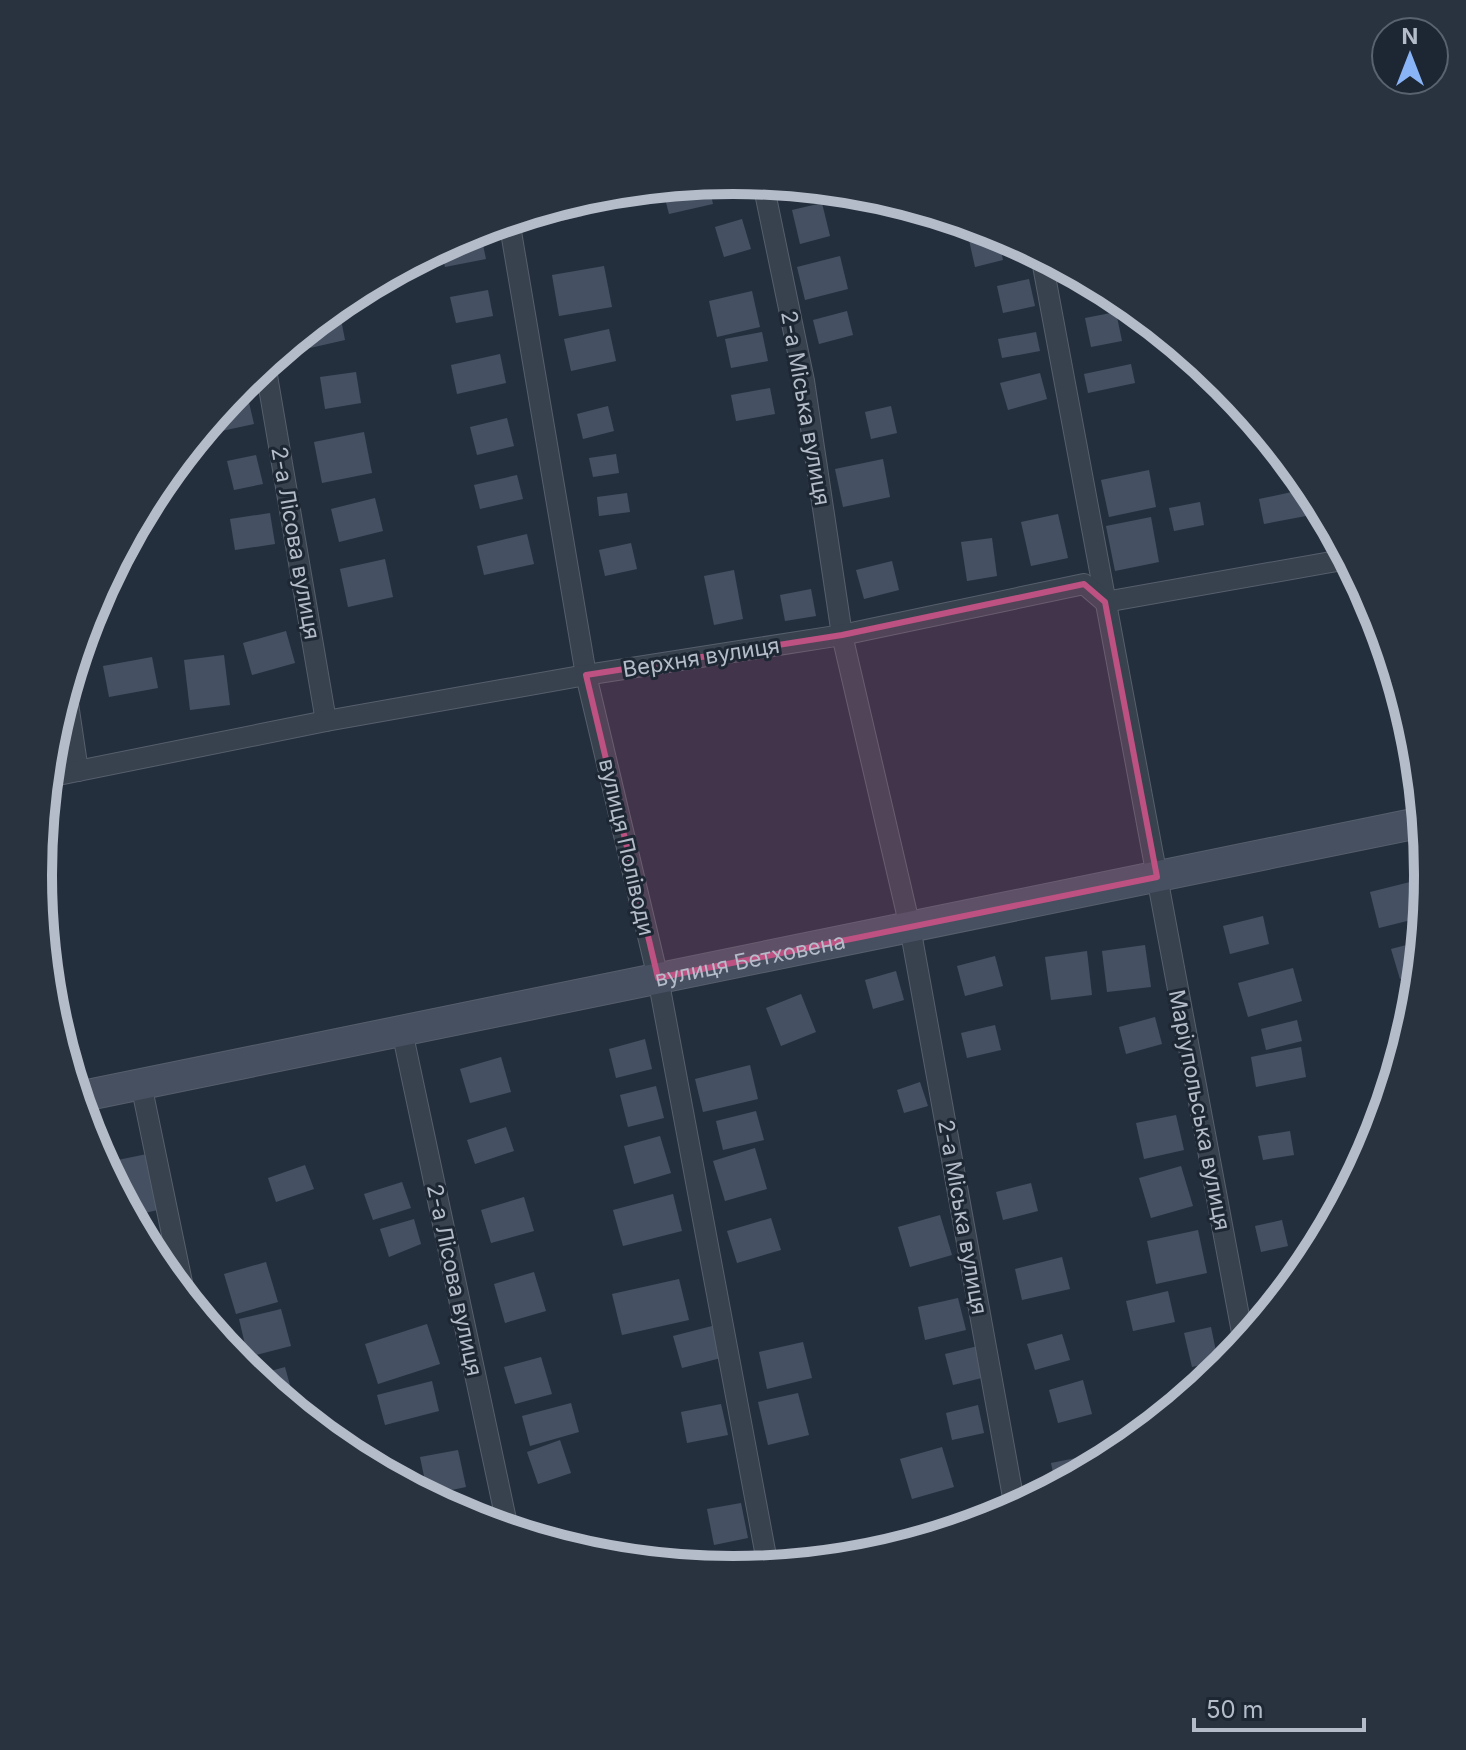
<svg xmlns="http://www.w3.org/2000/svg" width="1466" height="1750" font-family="Inter,sans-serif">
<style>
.building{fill:#455162}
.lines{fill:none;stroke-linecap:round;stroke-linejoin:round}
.street-casing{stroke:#565f6c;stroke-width:22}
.secondary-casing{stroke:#565f6c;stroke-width:32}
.street{stroke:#38414e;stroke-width:20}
.secondary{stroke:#465061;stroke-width:30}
.marked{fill:#bd5182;fill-opacity:0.2;stroke:#bd5182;stroke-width:6;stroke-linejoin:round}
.labels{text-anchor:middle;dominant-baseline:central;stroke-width:6;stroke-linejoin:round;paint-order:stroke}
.street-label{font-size:22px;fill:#b4bcc9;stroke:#1d2633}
.rim{fill:none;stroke:#b4bcc9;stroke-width:10}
</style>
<rect width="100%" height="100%" fill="#242f3e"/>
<g class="building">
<path d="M708 183 713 204 669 214 662 187Z"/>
<path d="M580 199 583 216 552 223 549 208Z"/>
<path d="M822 203 830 236 800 244 792 210Z"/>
<path d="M742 219 751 249 724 257 715 227Z"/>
<path d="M982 228 997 232 1003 260 975 267 967 231Z"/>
<path d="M480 231 486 259 445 267 441 247 464 235Z"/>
<path d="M840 256 848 289 805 300 797 267Z"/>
<path d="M604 266 612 307 559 316 552 275Z"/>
<path d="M1029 279 1035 306 1003 313 997 286Z"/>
<path d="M488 290 493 316 456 323 450 297Z"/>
<path d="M752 291 760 327 717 337 709 301Z"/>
<path d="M847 311 853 335 819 344 813 320Z"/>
<path d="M1116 312 1122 341 1091 347 1085 318Z"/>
<path d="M340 314 345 340 310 348 306 331 321 318Z"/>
<path d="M609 329 616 361 571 371 564 339Z"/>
<path d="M762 332 768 361 731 368 725 339Z"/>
<path d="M1036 332 1040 351 1002 358 998 339Z"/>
<path d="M500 354 506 383 457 394 451 365Z"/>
<path d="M1131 364 1135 383 1088 393 1084 374Z"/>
<path d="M356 372 361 403 325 409 320 377Z"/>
<path d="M1040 373 1047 399 1008 410 1000 383Z"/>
<path d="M770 388 775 414 736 421 731 395Z"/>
<path d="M247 394 254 424 217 432 214 417 230 397Z"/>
<path d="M608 406 614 431 583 439 577 414Z"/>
<path d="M891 406 897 433 871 439 865 412Z"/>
<path d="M507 418 514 446 477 455 470 427Z"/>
<path d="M364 432 372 473 322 483 314 442Z"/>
<path d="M1268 437 1289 462 1272 465Z"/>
<path d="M616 454 619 473 593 477 589 458Z"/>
<path d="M256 455 263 484 234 490 227 461Z"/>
<path d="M883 459 890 497 843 507 835 469Z"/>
<path d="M1149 470 1156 507 1109 517 1101 480Z"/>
<path d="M517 475 523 499 480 509 474 485Z"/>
<path d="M1301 490 1306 516 1264 524 1259 499Z"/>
<path d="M627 493 630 512 599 516 597 497Z"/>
<path d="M375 498 383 531 339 542 331 509Z"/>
<path d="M1200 502 1204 525 1174 531 1169 508Z"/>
<path d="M270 513 275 544 235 550 230 519Z"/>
<path d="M1058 514 1068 558 1031 566 1021 522Z"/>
<path d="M1151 517 1159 562 1115 571 1106 526Z"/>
<path d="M527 534 534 564 484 575 477 546Z"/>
<path d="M992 538 997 576 967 581 961 542Z"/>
<path d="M126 543 130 564 114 567Z"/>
<path d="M631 543 637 569 605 576 599 550Z"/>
<path d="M385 559 393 597 348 607 340 569Z"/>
<path d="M892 561 899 590 864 599 856 570Z"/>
<path d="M734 570 743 619 714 625 704 576Z"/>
<path d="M811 589 816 616 785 621 780 595Z"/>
<path d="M286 631 295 663 252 675 243 643Z"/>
<path d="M224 655 230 705 190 710 184 660Z"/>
<path d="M152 657 158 688 109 697 103 666Z"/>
<path d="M1414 881 1423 917 1379 928 1370 892Z"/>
<path d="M1263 916 1269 944 1230 954 1223 926Z"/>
<path d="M1422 941 1418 974 1400 979 1391 949Z"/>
<path d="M1145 945 1151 987 1107 992 1102 951Z"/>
<path d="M1087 951 1092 995 1051 1000 1045 957Z"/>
<path d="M995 956 1003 986 965 996 957 966Z"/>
<path d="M1293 968 1302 1001 1248 1017 1238 983Z"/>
<path d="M896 971 904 1000 873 1009 865 980Z"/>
<path d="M801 994 816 1032 781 1046 766 1008Z"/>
<path d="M1155 1017 1162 1044 1126 1054 1119 1027Z"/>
<path d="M1297 1020 1302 1041 1266 1050 1261 1029Z"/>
<path d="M995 1025 1001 1050 967 1058 961 1033Z"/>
<path d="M645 1039 652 1069 616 1078 609 1049Z"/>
<path d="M1301 1047 1306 1077 1256 1087 1251 1057Z"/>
<path d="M501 1057 511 1092 470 1103 460 1069Z"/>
<path d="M750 1065 758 1099 703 1112 695 1079Z"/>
<path d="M920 1082 928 1106 904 1113 897 1090Z"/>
<path d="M656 1086 664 1118 628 1127 620 1095Z"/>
<path d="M756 1111 764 1140 723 1150 716 1121Z"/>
<path d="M1176 1115 1184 1150 1144 1159 1136 1123Z"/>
<path d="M506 1127 514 1151 475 1164 467 1140Z"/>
<path d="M1290 1131 1294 1155 1263 1160 1258 1136Z"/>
<path d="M660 1136 671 1173 634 1184 624 1146Z"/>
<path d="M755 1148 767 1189 725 1201 713 1161Z"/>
<path d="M147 1154 158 1210 131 1216 103 1163Z"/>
<path d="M305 1165 314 1189 276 1202 268 1178Z"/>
<path d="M1181 1166 1193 1206 1151 1218 1139 1178Z"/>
<path d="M402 1182 411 1208 373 1220 364 1194Z"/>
<path d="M1031 1183 1038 1211 1003 1220 996 1192Z"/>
<path d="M673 1194 682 1231 623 1246 613 1210Z"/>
<path d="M524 1197 534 1231 491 1243 481 1210Z"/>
<path d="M940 1215 952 1255 910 1267 898 1227Z"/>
<path d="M771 1218 781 1250 737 1263 727 1231Z"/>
<path d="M414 1219 421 1244 389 1257 380 1229Z"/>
<path d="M1282 1220 1288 1246 1261 1252 1255 1226Z"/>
<path d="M1198 1230 1207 1273 1156 1284 1147 1241Z"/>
<path d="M1062 1257 1070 1289 1022 1300 1015 1269Z"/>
<path d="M266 1262 278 1302 236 1314 224 1274Z"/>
<path d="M1303 1271 1287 1290 1284 1273Z"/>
<path d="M534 1272 546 1311 505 1323 494 1284Z"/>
<path d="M679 1279 689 1320 622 1335 612 1294Z"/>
<path d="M1168 1291 1175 1322 1133 1331 1126 1301Z"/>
<path d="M958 1298 966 1330 925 1340 918 1307Z"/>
<path d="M281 1309 291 1346 248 1357 239 1319Z"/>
<path d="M427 1324 440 1364 378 1384 365 1344Z"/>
<path d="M712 1326 721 1358 682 1368 673 1336Z"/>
<path d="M1211 1327 1218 1361 1192 1367 1184 1333Z"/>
<path d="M1062 1334 1070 1360 1035 1370 1027 1344Z"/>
<path d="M803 1342 812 1378 767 1389 759 1352Z"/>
<path d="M978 1346 986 1377 953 1385 945 1354Z"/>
<path d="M541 1357 552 1394 515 1404 504 1367Z"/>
<path d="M285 1367 296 1407 293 1408 253 1376Z"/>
<path d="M1083 1380 1092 1414 1058 1423 1049 1390Z"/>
<path d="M432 1381 439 1411 385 1425 377 1395Z"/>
<path d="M798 1393 809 1435 768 1445 758 1402Z"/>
<path d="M571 1403 579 1432 530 1446 522 1416Z"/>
<path d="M721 1404 728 1435 687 1443 681 1412Z"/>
<path d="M978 1405 984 1433 952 1440 946 1413Z"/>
<path d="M560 1440 571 1473 538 1484 527 1452Z"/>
<path d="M942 1447 954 1487 912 1499 900 1459Z"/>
<path d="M458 1450 466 1487 428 1495 420 1457Z"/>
<path d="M1106 1452 1108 1459 1056 1487 1051 1463Z"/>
<path d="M741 1503 748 1538 714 1545 707 1509Z"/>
<path d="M836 1549 838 1560 806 1563 804 1556Z"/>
</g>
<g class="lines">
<defs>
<g id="street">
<path d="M763 183 804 381 842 635 910 927 1015 1508"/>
<path d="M509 220 586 675 658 978 768 1567"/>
<path d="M1041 255 1244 1343"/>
<path d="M265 364 326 721"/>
<path d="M66 690 78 771"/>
<path d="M48 777 326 721 586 675 842 635 1084 584 1105 602 1348 559"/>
<path d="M402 1031 508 1529"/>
<path d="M141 1084 185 1297"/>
</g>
<g id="secondary">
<path id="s1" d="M78 1097 1423 822"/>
</g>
</defs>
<use href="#street" class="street-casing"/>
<use href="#secondary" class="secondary-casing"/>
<use href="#street" class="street"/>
<use href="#secondary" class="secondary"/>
</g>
<path class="marked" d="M1084 584 1105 602 1157 877 658 978 586 675 842 635Z"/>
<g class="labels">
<g class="street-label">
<text transform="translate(806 408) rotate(80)">2-а Міська вулиця</text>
<text transform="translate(296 543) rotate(80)">2-а Лісова вулиця</text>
<text transform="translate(701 657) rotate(-9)">Верхня вулиця</text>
<text transform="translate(627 847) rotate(77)">вулиця Поліводи</text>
<text stroke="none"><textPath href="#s1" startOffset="686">вулиця Бетховена</textPath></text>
<text transform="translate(1200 1110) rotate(79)">Маріупольська вулиця</text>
<text transform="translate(963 1217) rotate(80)">2-а Міська вулиця</text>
<text transform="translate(455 1280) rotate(78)">2-а Лісова вулиця</text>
</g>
</g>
<path d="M0 0H1466V1750H0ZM52 875a681 681 0 1 1 1362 0a681 681 0 1 1-1362 0Z" fill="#29323f" fill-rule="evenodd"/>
<path class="rim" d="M52 875a681 681 0 1 1 1362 0a681 681 0 1 1-1362 0Z"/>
<g transform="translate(1410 56)"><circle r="38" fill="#1d2633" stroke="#59626f" stroke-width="2"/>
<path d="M0-6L14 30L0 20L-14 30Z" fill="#8ab4f8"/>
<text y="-12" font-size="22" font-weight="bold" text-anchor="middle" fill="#b4bcc9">N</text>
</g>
<path d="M1194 1718v12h170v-12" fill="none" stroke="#b4bcc9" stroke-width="4"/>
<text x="1206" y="1718" font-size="24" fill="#b4bcc9" stroke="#1d2633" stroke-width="6" paint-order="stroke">50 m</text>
</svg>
